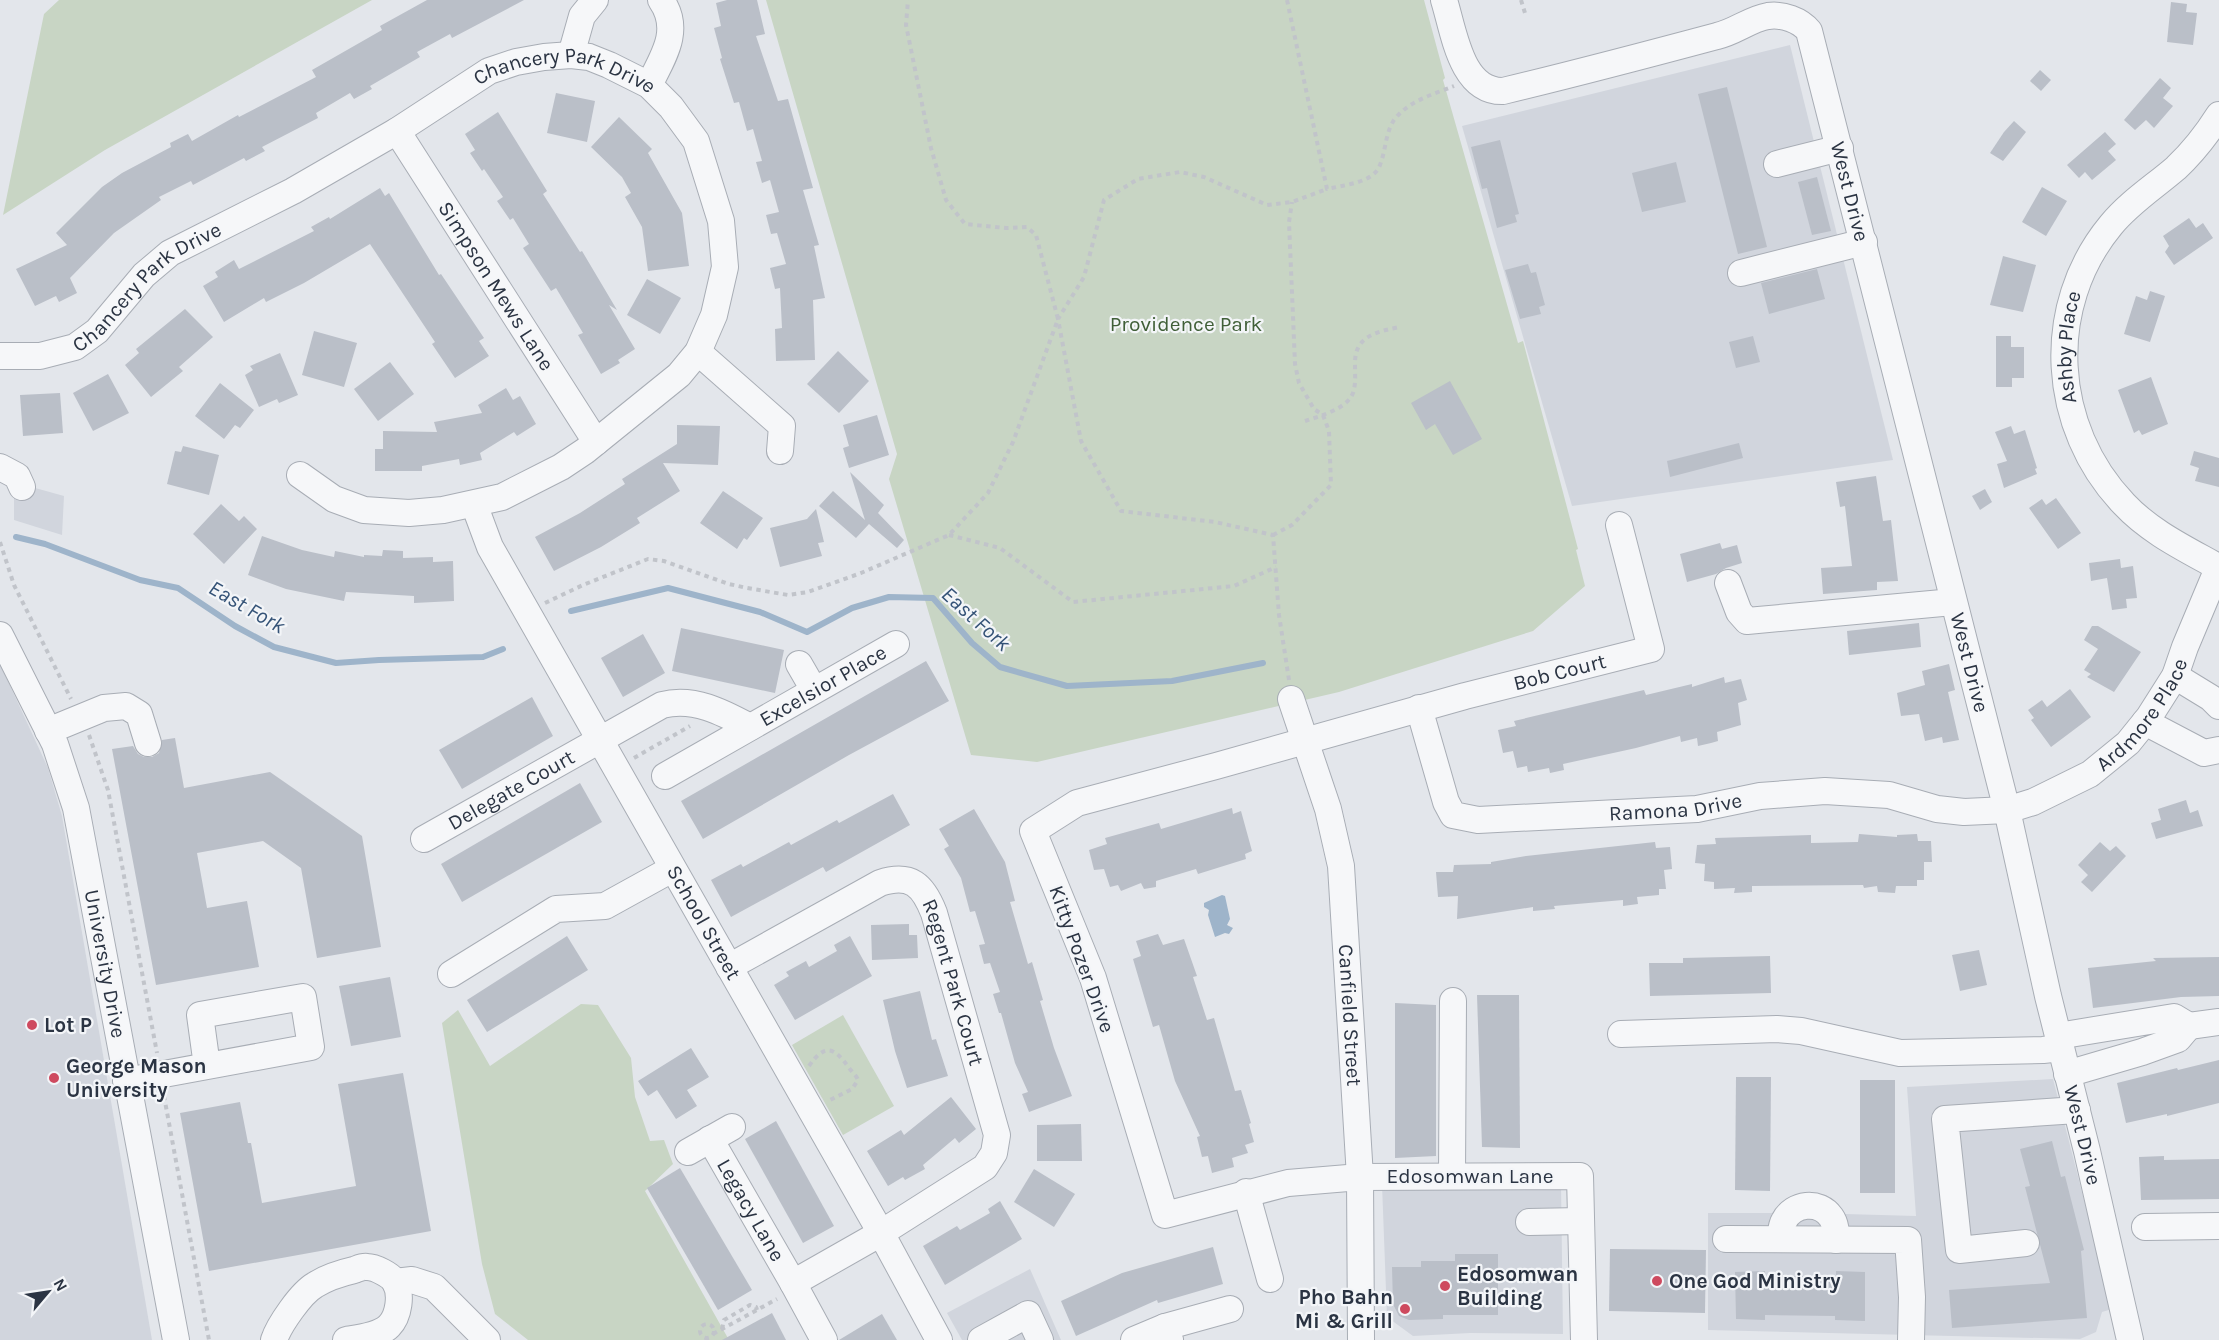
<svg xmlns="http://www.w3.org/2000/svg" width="2219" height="1340" font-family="Karla,sans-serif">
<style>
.built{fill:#d1d5dd}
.green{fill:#c8d5c4}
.water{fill:#9eb4ca}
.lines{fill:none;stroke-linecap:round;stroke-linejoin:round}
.stream{stroke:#9eb4ca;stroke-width:6}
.building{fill:#babfc8}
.minor-casing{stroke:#a8adb5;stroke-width:28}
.path{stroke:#c1c4ca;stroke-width:4;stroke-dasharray:4.5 4.5;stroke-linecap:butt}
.minor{stroke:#f6f7f9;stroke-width:26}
.poi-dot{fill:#ce4a5f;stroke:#f3f5f8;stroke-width:2}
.labels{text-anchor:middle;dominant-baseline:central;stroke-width:4.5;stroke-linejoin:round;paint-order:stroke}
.street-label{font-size:21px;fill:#2b3443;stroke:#f3f5f8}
.park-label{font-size:21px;fill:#405f38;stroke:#f3f5f8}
.poi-label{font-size:21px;font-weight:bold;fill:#2b3443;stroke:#f3f5f8;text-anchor:start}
.water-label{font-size:22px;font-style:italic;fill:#355377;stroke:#f3f5f8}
</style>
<rect width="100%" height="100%" fill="#e3e6eb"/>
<g class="built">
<path d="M1790 45 1893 460 1572 506 1462 126Z"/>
<path d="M28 486 64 496 62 535 14 520V488Z"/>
<path d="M0 664 48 768 62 816 152 1340H0Z"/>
<path d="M2053 1079 2112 1309 2102 1312 2096 1332 2080 1339 1708 1330V1213H1772L1787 1198 1806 1192 1826 1195 1837 1203 1845 1214 1916 1216 1907 1087Z"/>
<path d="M1561 1183 1563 1334 1470 1333 1413 1336 1387 1317 1382 1184Z"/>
<path d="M1030 1269 1061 1340H962L947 1313Z"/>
</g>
<g class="green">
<path d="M59 0H372L105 150 3 215 44 14Z"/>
<path d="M766 0H1424L1445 78 1443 80 1518 343 1523 341 1578 549 1576 550 1585 586 1533 631 1339 692 1037 762 971 755 889 479 897 454Z"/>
<path d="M581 1004 598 1005 631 1058 635 1097 650 1141 664 1140 673 1164 645 1191 729 1340H528L495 1314 482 1264 442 1023 458 1010 490 1066Z"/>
<path d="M843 1015 894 1106 843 1135 792 1045Z"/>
</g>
<path class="water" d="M1222 895 1225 896 1230 919 1227 925 1233 928 1229 934 1225 933 1215 937 1208 915 1209 910 1204 907V903Z"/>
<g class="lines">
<g class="stream">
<path d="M16 537 45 544 140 580 178 588 235 626 274 647 336 663 379 660 483 657 503 649"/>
<path d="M571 611 668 588 760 612 807 632 852 608 889 597 933 598 972 643 1000 667 1067 686 1172 681 1263 663"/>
</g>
</g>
<g class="building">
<path d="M427 0H524L452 38 450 34 417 52 420 57 370 86 372 89 354 99 350 93 316 113 318 118 262 147 265 151 246 161 244 158 193 185 191 181 159 197 161 200 114 233 70 278 77 293 59 302 56 296 35 306 16 269 67 245 56 233 102 187 122 173 171 147 170 143 188 134 192 141 238 115 239 117 316 77 312 70 382 30 380 26Z"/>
<path d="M727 0H757L765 34 756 36 778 101 788 99 813 188 803 190 819 245 814 246 825 298 813 300 815 360 776 361 775 329 782 328 780 288 775 289 770 268 786 264 777 233 771 234 766 215 779 212 770 180 762 183 756 162 762 161 753 129 747 131 739 102 734 103 720 59 722 58 714 28 721 26 716 3Z"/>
<path d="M2171 2 2187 4 2186 12 2197 13 2193 45 2167 42Z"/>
<path d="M2040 70 2051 80 2041 91 2030 81Z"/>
<path d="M2160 78 2171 88 2163 98 2173 106 2154 128 2146 120 2135 130 2124 120Z"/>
<path d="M1727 87 1767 247 1738 254 1698 94Z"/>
<path d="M556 93 595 101 587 142 547 133Z"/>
<path d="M498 112 547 191 543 194 580 252 582 251 617 310 609 305 635 349 618 360 620 363 601 374 578 335 583 333 556 288 551 291 523 248 529 244 513 218 510 220 497 201 503 197 484 169 482 171 470 153 475 150 465 134Z"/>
<path d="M619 117 652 149 648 153 682 213 689 266 648 271 642 227 625 197 631 193 622 177 591 147Z"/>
<path d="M2014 121 2026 132 2003 161 1990 153 2004 132Z"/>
<path d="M2105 132 2116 144 2108 151 2116 160 2092 180 2085 172 2079 178 2067 165Z"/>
<path d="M1500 140 1519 214 1515 215 1517 222 1497 228 1487 188 1482 189 1471 147Z"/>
<path d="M1676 162 1686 202 1642 212 1632 173Z"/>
<path d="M1817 177 1831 231 1812 235 1798 182Z"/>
<path d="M2042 187 2067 201 2046 236 2022 222Z"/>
<path d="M380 188 385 196 389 193 439 275 441 274 484 338 479 341 489 356 455 378 432 344 435 342 370 244 304 283 266 302 264 298 224 322 203 286 218 277 215 272 234 260 239 269 314 231 311 227 329 217 330 219Z"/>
<path d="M2189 218 2196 228 2203 223 2213 238 2174 265 2165 252 2169 246 2163 236Z"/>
<path d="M2003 256 2036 265 2023 312 1990 305Z"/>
<path d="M1528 264 1531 273 1536 272 1545 305 1539 307 1541 314 1520 319 1505 270Z"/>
<path d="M1817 269 1825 299 1769 314 1761 283Z"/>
<path d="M647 279 681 298 660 334 627 315Z"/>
<path d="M2150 291 2165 296 2150 342 2124 334 2136 296 2147 300Z"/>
<path d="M185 309 213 337 179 367 183 371 151 397 125 365 139 353 136 349Z"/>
<path d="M314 331 357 343 344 387 302 375Z"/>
<path d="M1753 336 1760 362 1736 368 1729 342Z"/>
<path d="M1996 336H2011V347H2024V378H2012V387H1996Z"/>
<path d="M838 351 869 381 839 413 807 384Z"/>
<path d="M280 353 298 395 279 403 277 399 259 407 245 375 253 370 250 366Z"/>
<path d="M390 362 414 394 378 421 354 389Z"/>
<path d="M108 374 129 413 93 431 73 393Z"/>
<path d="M2151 377 2168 424 2142 435 2139 430 2134 433 2118 390Z"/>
<path d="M1450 381 1482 439 1453 455 1435 424 1426 430 1411 403Z"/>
<path d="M220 383 254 410 240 428 235 425 224 439 195 416Z"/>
<path d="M506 388 513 400 520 396 536 424 517 436 514 432 480 453 482 460 460 465 459 459 422 466V471H375V449H383V431L437 432 434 422 482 413 478 405Z"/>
<path d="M60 393 63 433 23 436 20 395Z"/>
<path d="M877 415 889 455 849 468 843 448 849 446 843 425Z"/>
<path d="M677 425 720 426 718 465 663 463 680 491 637 518 640 523 601 547 554 571 535 537 580 513 625 484 622 479 677 444Z"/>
<path d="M2011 426 2014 434 2025 430 2037 468 2035 469 2037 474 2004 488 1997 464 2007 461 1995 432Z"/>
<path d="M1739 443 1743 458 1670 477 1667 461Z"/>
<path d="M183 446 219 455 209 495 167 484 175 451 181 452Z"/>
<path d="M2194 451 2219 458V487L2195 481 2199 468 2190 465Z"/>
<path d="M850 472 884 505 878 513 904 540 897 548 869 524 856 538 819 506 833 491 865 520Z"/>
<path d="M1876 476 1883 521 1891 520 1898 581 1877 582V590L1823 594 1821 568 1852 566 1845 506 1840 507 1836 482Z"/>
<path d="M1985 489 1992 502 1980 510 1972 496Z"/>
<path d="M723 491 763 518 747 540 744 538 737 549 700 523Z"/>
<path d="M2056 498 2081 533 2058 549 2029 508 2042 499 2046 505Z"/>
<path d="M221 504 239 521 244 516 257 529 224 564 193 534Z"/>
<path d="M816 509 824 542 818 543 822 556 780 567 770 528 807 519Z"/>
<path d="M262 536 302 550 334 557 335 551 364 557V555L382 556 383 550 403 551V558L433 557V562L453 561 454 601 414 603V596L346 592 344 601 286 589 248 575Z"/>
<path d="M1720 543 1722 549 1737 545 1742 563 1726 568 1716 574 1687 582 1680 554Z"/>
<path d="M2120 559 2121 568 2133 566 2137 598 2126 599 2127 608 2112 610 2107 578 2091 581 2089 563Z"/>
<path d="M1919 623 1921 647 1849 655 1847 631Z"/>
<path d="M2092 626H2098L2141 652 2114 692 2087 677 2091 674 2084 670 2098 649 2084 640Z"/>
<path d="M681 628 784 650 775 693 672 671Z"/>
<path d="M643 634 665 673 623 697 601 658Z"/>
<path d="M926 661 949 701 849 755 703 839 681 801Z"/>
<path d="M1949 664 1955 690 1948 692 1959 740 1943 743 1942 737 1925 741 1919 714 1901 716 1897 693 1925 685 1922 671Z"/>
<path d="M1724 677 1725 683 1741 679 1747 700 1738 703 1741 725 1717 732 1718 741 1711 743 1698 746 1697 738 1681 742 1680 736 1636 748 1563 764 1564 770 1550 773 1549 768 1528 772 1527 766 1517 768 1513 751 1503 753 1498 730 1516 726 1514 721 1644 690 1646 695 1692 684V687Z"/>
<path d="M2070 689 2091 717 2051 747 2031 720 2034 718 2028 710 2042 700 2047 707Z"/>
<path d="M532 697 553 736 462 789 439 750Z"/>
<path d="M175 738 184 788 270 772 362 836 381 947 317 958 301 868 263 841 197 853 207 908 247 901 259 967 156 985 112 749 133 746 138 754 144 757H152L159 753 162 740Z"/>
<path d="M580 783 602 822 462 902 441 864Z"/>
<path d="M893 794 910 825 826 872 823 867 731 917 711 880 741 864 743 867 789 842 791 845 837 820 839 823Z"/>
<path d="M2186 800 2190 813 2198 810 2203 826 2156 839 2151 823 2161 820 2158 809Z"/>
<path d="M1232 808 1233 814 1241 811 1252 851 1245 854 1246 859 1198 874 1196 869 1156 881V887L1144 889 1141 883 1121 891 1118 885 1110 887 1104 869 1094 870 1089 850 1107 844 1105 838 1159 823 1161 829Z"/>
<path d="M974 809 1005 862 1015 901 1010 902 1028 964 1032 962 1043 1000 1040 1001 1054 1048 1072 1096 1029 1112 1022 1094 1028 1092 1015 1063 1001 1013H999L993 994 1000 992 990 963 984 964 979 945 985 944 975 911 970 912 961 878 944 849 949 846 939 829Z"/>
<path d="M1859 834 1897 837V835L1917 834 1918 841H1931L1932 862H1924V880H1917V886H1896L1895 893 1878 892 1877 886 1864 888 1863 885 1752 886V892L1734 893 1735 888 1714 889V882L1704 881 1705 864 1695 863 1697 845 1716 844 1715 838 1811 835V843L1858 842Z"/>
<path d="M1655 842 1656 848 1670 847 1672 869 1664 870 1666 889H1659V895L1637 897 1638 904 1623 906V900L1554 906 1555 909 1533 911V907L1457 919 1458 896 1438 897 1436 872H1453L1454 865 1491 864V862L1526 856Z"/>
<path d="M2100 842 2110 851 2116 846 2126 856 2092 892 2081 882 2088 875 2078 865Z"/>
<path d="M909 924V935H917L918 958 872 960 871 925Z"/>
<path d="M1158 934 1163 945 1184 939 1197 976 1193 977 1207 1020 1214 1018 1235 1091 1241 1090 1251 1123 1249 1124 1254 1142 1245 1145 1248 1153 1232 1158 1234 1167 1212 1173 1208 1156 1202 1157 1197 1137 1200 1136 1175 1081 1159 1025 1153 1027 1133 959 1141 956 1136 941Z"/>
<path d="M567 936 588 970 487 1032 467 1000Z"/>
<path d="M850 936 872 976 795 1020 774 985 789 976 786 972 806 961 809 967 837 951 834 945Z"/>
<path d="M1979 950 1987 985 1960 991 1952 955Z"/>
<path d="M1770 956 1771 993 1650 996 1649 963H1683V958Z"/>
<path d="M2219 957V996L2181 997 2093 1008 2088 968 2156 961 2153 958Z"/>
<path d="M390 977 401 1037 351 1046 339 986Z"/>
<path d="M920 991 932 1040 936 1039 948 1076 907 1088 895 1051 883 1000Z"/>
<path d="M1477 995H1519L1520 1148 1482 1147Z"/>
<path d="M1395 1003 1436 1005V1156L1395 1158Z"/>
<path d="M691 1048 709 1077 687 1090 697 1106 676 1119 657 1090 648 1096 638 1081Z"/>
<path d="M2219 1060V1103L2167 1116V1114L2126 1123 2117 1083 2177 1068 2178 1070Z"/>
<path d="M403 1073 431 1231 209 1271 180 1113 240 1102 248 1143H251L262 1203 356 1186 338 1084Z"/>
<path d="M1736 1077H1771L1770 1191 1735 1190Z"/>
<rect x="1860" y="1080" width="35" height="113"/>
<path d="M951 1097 976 1129 959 1143 955 1138 923 1165 925 1169 905 1180 903 1177 888 1186 867 1151 901 1130 904 1135Z"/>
<path d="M776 1121 834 1226 803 1243 745 1139Z"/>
<path d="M1081 1124 1082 1161H1037V1125Z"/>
<path d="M2052 1141 2061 1177 2065 1176 2084 1250 2081 1251 2087 1318 1952 1328 1949 1290 2050 1283 2025 1187 2030 1186 2020 1149Z"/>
<path d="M2164 1156V1160L2219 1159V1199L2141 1200 2139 1157Z"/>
<path d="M680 1168 752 1290 718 1310 647 1188Z"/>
<path d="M1034 1169 1075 1194 1054 1227 1014 1202Z"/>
<path d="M1000 1201 1022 1239 945 1285 923 1246 957 1226 960 1230 990 1213 988 1209Z"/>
<path d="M1213 1247 1223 1284 1158 1303 1157 1300 1076 1336 1061 1301 1122 1273Z"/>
<path d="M1610 1249 1706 1250 1705 1313 1609 1311Z"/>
<path d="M1455 1254H1498V1315H1443V1319L1409 1320 1399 1316 1393 1304 1392 1267H1421V1261H1455Z"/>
<path d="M1765 1271V1276H1836V1271L1865 1272V1321L1835 1320V1316L1765 1315V1320L1736 1319 1735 1272Z"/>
<path d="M772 1313 786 1340H722Z"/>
<path d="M882 1314 897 1340H839Z"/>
</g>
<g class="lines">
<defs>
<g id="minor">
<path id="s1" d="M1444 0C1454 32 1461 92 1503 91 1574 74 1646 55 1717 36 1735 32 1750 19 1768 16 1783 14 1800 20 1809 31L2007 810 2048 996 2087 1151 2130 1340"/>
<path d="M571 55 582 16 595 0"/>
<path d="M649 85C663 57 682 30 661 0"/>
<path id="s2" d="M397 131 596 442"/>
<path d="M1777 164 1840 148"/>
<path d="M1741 273 1864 242"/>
<path d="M698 352 782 426 780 451"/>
<path id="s3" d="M0 356H40L75 347 97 331 144 275 170 253 293 191 397 131 489 71 516 62 544 57 571 55 589 57 609 65 649 85 671 107 696 141 721 221 725 267 714 315 698 352 679 375 585 451 561 467 502 497 443 510 409 513 364 510 334 499 300 475"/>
<path d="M0 467 17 476 22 487"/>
<path id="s4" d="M474 504 490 547 881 1233 939 1340"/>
<path id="s5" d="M2218 567C2186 549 2150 532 2124 504 2051 428 2043 307 2111 225 2130 202 2154 187 2176 168 2193 152 2207 134 2219 115"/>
<path d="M1728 583 1739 612 1747 621 1953 602"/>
<path id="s6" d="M0 635 55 744 76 808 176 1340"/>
<path d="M799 664 814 690"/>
<path d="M2175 676 2211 698 2219 706"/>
<path id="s7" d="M1291 699 1328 809 1341 866 1360 1177 1361 1340"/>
<path id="s8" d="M1419 708 1446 802 1453 815 1478 820 1697 809 1760 796 1825 791 1889 795 1937 809 1964 812 2007 810 2033 802 2090 774 2128 743 2149 717 2175 676 2185 647 2219 566"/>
<path d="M2145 722 2204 753 2219 750"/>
<path d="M48 731 104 708 126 706 139 714 148 743"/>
<path id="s9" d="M665 776 896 644"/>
<path id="s10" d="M424 839 662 705C694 697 722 712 750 727"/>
<path id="s11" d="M729 967 880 883C911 873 923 885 934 913L997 1135 994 1153 985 1167 881 1233 793 1283 824 1340"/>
<path d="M451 974 556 909 605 906 672 869"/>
<path d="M2189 1026 2219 1022"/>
<path d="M1621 1034 1777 1029 1801 1031 1900 1053 2043 1050 2061 1048"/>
<path d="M2058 1036 2174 1017 2189 1026 2178 1039 2142 1052 2067 1074"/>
<path d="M126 1081 311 1047 303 997 200 1015 207 1066"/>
<path id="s12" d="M710 1139 793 1283"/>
<path d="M688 1152 732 1127"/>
<path d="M1452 1176 1453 1001"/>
<path d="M1246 1192 1270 1279"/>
<path d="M1529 1222 1581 1221"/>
<path d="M2145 1227 2219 1226"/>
<path d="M1726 1239 1908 1240 1912 1297 1911 1340"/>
<path d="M1780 1239C1781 1233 1781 1226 1784 1221 1793 1203 1819 1200 1831 1217 1836 1224 1836 1232 1836 1240"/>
<path d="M2026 1243 1959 1250 1945 1119 2077 1110"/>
<path d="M395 1282 412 1280 434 1287 487 1340"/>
<path d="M274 1340C279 1325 301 1293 315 1285 326 1278 341 1273 354 1270 357 1269 363 1266 367 1267 375 1267 391 1275 395 1282 402 1294 399 1316 389 1326 379 1336 359 1338 346 1340"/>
<path d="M981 1340 1028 1314 1040 1340"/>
<path d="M1134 1340 1165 1327"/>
<path d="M1170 1340 1165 1327 1230 1309"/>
<path id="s13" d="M1584 1340 1580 1176 1360 1177 1288 1183 1165 1215 1093 978 1033 831 1077 803 1216 766 1465 696 1651 649 1619 525"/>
</g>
</defs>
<use href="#minor" class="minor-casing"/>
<g class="path">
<path d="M1287 0 1327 189C1343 185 1374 183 1380 165 1386 150 1385 134 1394 120 1408 101 1434 94 1454 86"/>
<path d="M1521 0 1525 13"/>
<path d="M1305 421C1320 416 1347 409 1353 393 1356 385 1355 373 1355 365 1354 336 1376 332 1399 327"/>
<path d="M949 535 1000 548 1073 602 1234 586 1276 567"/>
<path d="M1273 535 1292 525 1331 485 1329 431 1323 415 1314 409 1299 383 1295 364 1289 222 1292 202"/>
<path d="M0 542 14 585 71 699"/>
<path d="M545 603 583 585 648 559 664 561 729 584 747 588 788 595 808 592 861 573 949 535 988 493 1013 442 1058 319 1036 235 1027 227 1006 228 965 224 946 200 931 148 906 25 908 0"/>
<path d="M1289 680 1279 615 1273 535 1215 522 1121 511 1081 441 1058 319 1084 277 1104 200 1138 179 1180 172 1204 177 1267 205 1292 202 1327 189"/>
<path d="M89 735 108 790 157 1053"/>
<path d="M634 758 690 726"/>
<path d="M809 1066C824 1044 834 1046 849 1068 852 1072 856 1075 858 1080L852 1089 830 1100"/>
<path d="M164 1096 209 1340"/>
<circle cx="707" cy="1331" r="7"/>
<path d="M722 1329 724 1320 750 1305 756 1307 757 1310"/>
<path d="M713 1334 777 1299"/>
</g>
<use href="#minor" class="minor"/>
</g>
<g class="poi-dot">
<circle cx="32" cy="1025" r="6"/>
<circle cx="54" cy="1078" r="6"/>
<circle cx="1657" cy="1281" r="6"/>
<circle cx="1445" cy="1286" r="6"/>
<circle cx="1405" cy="1309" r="6"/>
</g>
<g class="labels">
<g class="street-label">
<text stroke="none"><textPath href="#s3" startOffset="657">Chancery Park Drive</textPath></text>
<text stroke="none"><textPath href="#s1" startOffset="604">West Drive</textPath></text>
<text stroke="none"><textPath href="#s3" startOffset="171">Chancery Park Drive</textPath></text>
<text stroke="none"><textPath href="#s2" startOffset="184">Simpson Mews Lane</textPath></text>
<text stroke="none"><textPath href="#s5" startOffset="286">Ashby Place</textPath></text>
<text stroke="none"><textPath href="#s1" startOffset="1090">West Drive</textPath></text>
<text stroke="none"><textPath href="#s13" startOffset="1542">Bob Court</textPath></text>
<text stroke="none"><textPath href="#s9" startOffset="182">Excelsior Place</textPath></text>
<text stroke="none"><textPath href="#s8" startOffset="842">Ardmore Place</textPath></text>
<text stroke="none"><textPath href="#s10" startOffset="100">Delegate Court</textPath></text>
<text stroke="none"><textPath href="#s8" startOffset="336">Ramona Drive</textPath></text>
<text stroke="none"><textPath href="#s4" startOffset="478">School Street</textPath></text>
<text transform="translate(1082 959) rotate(70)">Kitty Pozer Drive</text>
<text stroke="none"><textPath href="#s6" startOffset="348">University Drive</textPath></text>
<text stroke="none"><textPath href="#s11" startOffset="316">Regent Park Court</textPath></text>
<text stroke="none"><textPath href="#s7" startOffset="324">Canfield Street</textPath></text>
<text stroke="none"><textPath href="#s1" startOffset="1576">West Drive</textPath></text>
<text x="1470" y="1176">Edosomwan Lane</text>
<text stroke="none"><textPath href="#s12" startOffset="82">Legacy Lane</textPath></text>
</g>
<g class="park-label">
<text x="1186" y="324">Providence Park</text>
</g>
<g class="poi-label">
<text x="44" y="1025">Lot P</text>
<text x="66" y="1066">George Mason<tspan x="66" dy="24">University</tspan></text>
<text x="1457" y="1274">Edosomwan<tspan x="1457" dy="24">Building</tspan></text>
<text x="1669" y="1281">One God Ministry</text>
<text x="1393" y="1297" text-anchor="end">Pho Bahn<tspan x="1393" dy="24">Mi &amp; Grill</tspan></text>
</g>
<g class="water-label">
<text transform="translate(247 607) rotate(30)">East Fork</text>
<text transform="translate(976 619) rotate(42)">East Fork</text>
</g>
</g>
<g transform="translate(48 1292) rotate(61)" stroke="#f3f5f8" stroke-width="4.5" paint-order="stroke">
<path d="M0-4.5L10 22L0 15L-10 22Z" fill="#2b3443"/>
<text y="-9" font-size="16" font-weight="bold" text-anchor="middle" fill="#2b3443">N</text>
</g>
</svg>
